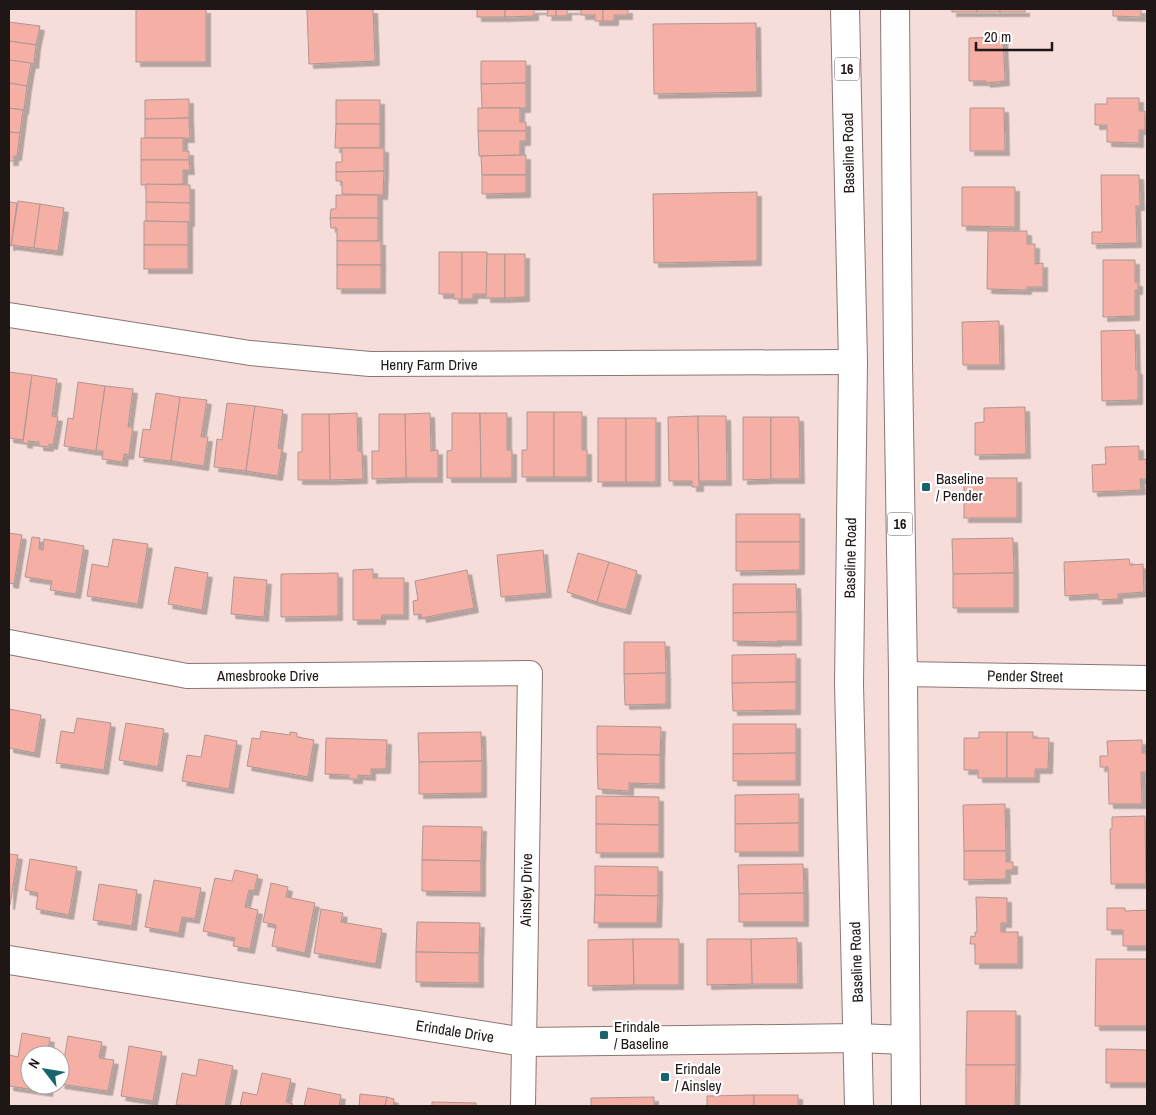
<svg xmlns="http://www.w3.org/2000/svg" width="1156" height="1115" font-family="'Archivo Narrow',sans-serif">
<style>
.building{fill:#f5afa4;stroke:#ad9793;filter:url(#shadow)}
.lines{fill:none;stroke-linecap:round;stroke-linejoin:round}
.minor-casing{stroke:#8c7673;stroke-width:26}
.tertiary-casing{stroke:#8c7673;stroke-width:30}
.primary-casing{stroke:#8c7673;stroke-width:30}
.minor{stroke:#fff;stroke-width:24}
.tertiary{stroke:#fff;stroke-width:28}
.primary{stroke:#fff;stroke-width:28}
.poi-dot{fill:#17646d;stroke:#fff;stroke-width:2}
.labels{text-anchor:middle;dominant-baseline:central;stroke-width:4.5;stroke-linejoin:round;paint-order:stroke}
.shield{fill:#fff;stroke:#625d5b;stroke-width:1}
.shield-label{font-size:14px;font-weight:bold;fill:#1f1715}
.street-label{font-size:15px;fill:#1f1715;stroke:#fff}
.poi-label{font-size:15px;fill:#1f1715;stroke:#fff;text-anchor:start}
</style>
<defs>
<filter id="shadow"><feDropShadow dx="4.5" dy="4.5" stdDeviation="0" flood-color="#0004"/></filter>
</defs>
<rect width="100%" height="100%" fill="#f6ddd9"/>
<g class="building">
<rect x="136" y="9" width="70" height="53"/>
<path d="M307 9H373L375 61 309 64Z"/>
<rect x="477" y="9" width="28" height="8"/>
<path d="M505 9H534V16L505 17Z"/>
<path d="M534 9H556V16H547L548 10H534Z"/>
<path d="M556 9H581V10H567V16H556Z"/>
<path d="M581 9H603V21H595V15H581Z"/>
<path d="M603 9H628V15H614V21H603Z"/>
<rect x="952" y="9" width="25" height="3"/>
<rect x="977" y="9" width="23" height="3"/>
<rect x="1000" y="9" width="25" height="3"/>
<path d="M1113 9H1141V17L1113 16Z"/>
<path d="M9 22 40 26 36 45 9 41Z"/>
<path d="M756 23 757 92 654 94 653 24Z"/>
<path d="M1003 37 1005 81 986 83V81H969V38Z"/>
<path d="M9 41 36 45 34 64 9 60Z"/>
<path d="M9 60 31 63 27 86 9 83Z"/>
<path d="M481 61H526V83L481 84Z"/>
<path d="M9 83 27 86 24 110 9 108Z"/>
<path d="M526 83V108H482L481 84Z"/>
<path d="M1107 98H1139V111H1145V130H1139V143L1107 142V125H1095V104H1107Z"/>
<path d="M189 99V118L145 119V100Z"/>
<rect x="336" y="100" width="44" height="24"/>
<path d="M9 108 23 110 20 133 9 132Z"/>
<path d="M478 108H520V122H526V131H478Z"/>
<path d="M970 108H1004L1005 151H970Z"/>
<path d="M189 118 190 138H145V119Z"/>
<path d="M336 124H380V148H335Z"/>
<path d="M478 131H526V141H520V155L479 156Z"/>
<path d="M9 132 20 133 17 156H14V161H9Z"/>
<path d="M141 138H183V151H189V160H141Z"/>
<path d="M342 148H384V171L336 172V162H342Z"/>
<path d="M526 155V175H482L481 156Z"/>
<path d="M141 160H189L190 170H183V184L141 185Z"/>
<path d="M384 171 383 195 342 194V181H336V172Z"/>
<path d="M482 175H526V193L482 194Z"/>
<path d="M1101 175H1139L1140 206H1136L1137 243 1092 244V232H1102Z"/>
<path d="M146 184 190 185V203L146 202Z"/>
<path d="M962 187H1015V227L962 226Z"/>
<path d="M757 192V261L654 263 653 194Z"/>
<path d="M336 195H378V218H330L331 209H336Z"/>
<path d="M18 201 40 204 34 248 11 245Z"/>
<path d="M9 202 17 203 11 246H9Z"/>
<path d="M146 202 190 203V222L146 221Z"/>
<path d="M40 204 64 208 58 251 34 248Z"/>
<path d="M330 218H378V241H337V228H331Z"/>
<path d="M144 221 188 222V245H144Z"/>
<path d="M988 231H1027V244H1035V264L1043 263V287H1027V290L987 289Z"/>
<rect x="337" y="241" width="44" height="24"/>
<rect x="144" y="245" width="44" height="24"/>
<path d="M439 252H462V299H454V294H439Z"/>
<path d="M462 252H487V294H473V299H462Z"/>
<path d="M487 254H505V298H486Z"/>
<path d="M505 254H525V297L505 298Z"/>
<path d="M1103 260H1135V282H1138V290H1135V316L1103 317Z"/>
<rect x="337" y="265" width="44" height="24"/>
<path d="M999 321 1000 365H963L962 322Z"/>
<path d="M1135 330 1136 370H1138V400L1102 401 1101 331Z"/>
<path d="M9 372 32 375 23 440 9 438Z"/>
<path d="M32 375 57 379 52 416 58 417 53 445 49 444V447L39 446V442L28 441V444L23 443Z"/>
<path d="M78 382 105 386 96 451 64 446 68 418 73 419Z"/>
<path d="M105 386 133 389 128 427H133L129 455 124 454 123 462 102 459 103 451H96Z"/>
<path d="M156 393 180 397 171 461 139 457 143 429 150 430Z"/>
<path d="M180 397 207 400 201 437H208L204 466 171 461Z"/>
<path d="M227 403 255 406 246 471 214 467 217 439 222 440Z"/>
<path d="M255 406 283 410 278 448 282 449 278 476 246 471Z"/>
<path d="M1025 407 1026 454 975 455V423L984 422V408Z"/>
<path d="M527 412H554V477H522V450H527Z"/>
<path d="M554 412H582V450H587V477H554Z"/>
<path d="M357 413 358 451H362L363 479 330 480 329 414Z"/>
<path d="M430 413 431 451 438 450V478H406L405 414Z"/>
<path d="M452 413H480L481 478H447V451L452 450Z"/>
<path d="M480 413H507V450H512V478H481Z"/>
<path d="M302 414H329L330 480H298V452H302Z"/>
<path d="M379 414H405L406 478 372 479V451H379Z"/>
<path d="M698 416 699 487H692V481H669L668 417Z"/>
<path d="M698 416H726L727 481H699Z"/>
<path d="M743 417H771V479L743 480Z"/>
<path d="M771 417H799L800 479H771Z"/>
<rect x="598" y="418" width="28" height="64"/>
<rect x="626" y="418" width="30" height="64"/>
<path d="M1139 446V460L1146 459 1147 479H1140L1141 490 1093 492 1092 465 1106 464 1105 447Z"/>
<rect x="964" y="478" width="53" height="40"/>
<rect x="736" y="514" width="64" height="28"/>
<path d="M9 533 22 535 14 584 9 583Z"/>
<path d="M32 537 40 538 39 549 43 550 44 539 84 546 76 594 50 590 52 581 25 577Z"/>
<path d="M1013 538 1014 573 953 574 952 539Z"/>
<path d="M113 539 148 544 138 604 87 596 92 564 108 567Z"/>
<path d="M736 542H800V570L736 571Z"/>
<path d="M543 550 547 593 501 597 497 555Z"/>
<path d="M578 553 609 562 597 602 567 592Z"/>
<path d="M1129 559 1130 565 1143 564 1144 592 1118 594V599L1098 600V594L1065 596 1064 562Z"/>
<path d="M609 562 637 571 626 610 597 602Z"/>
<path d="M175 567 208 573 202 610 168 604Z"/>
<path d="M373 569V578H404V615H382L381 620H353V570Z"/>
<path d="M467 570 474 608 422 618 421 614 414 615 413 601 418 600 415 581Z"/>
<path d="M338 573V616L281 617V574Z"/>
<path d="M1014 573V608H953V574Z"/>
<path d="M234 577 267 580 264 617 231 614Z"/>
<path d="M733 584H796L797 612 733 613Z"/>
<path d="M797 612V641H777V642L733 641V613Z"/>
<path d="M624 642H665L666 673 624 674Z"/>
<path d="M796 654V682L732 683V655Z"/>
<path d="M666 673V704L625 705 624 674Z"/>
<path d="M796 682V710L733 711 732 683Z"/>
<path d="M9 709 41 715 35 753 9 748Z"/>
<path d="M77 718 111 723 104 770 56 763 61 731 74 733Z"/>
<path d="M126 723 164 729 158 767 119 760Z"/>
<path d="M733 724H796V753L733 754Z"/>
<path d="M597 726 661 727 660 755 597 754Z"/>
<path d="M261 731 290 735V732L297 733V737L314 740 308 777 247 766 252 738 260 739Z"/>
<path d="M481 732 482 761 419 762 418 733Z"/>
<path d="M979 732H1007V778H978V770H964V738H979Z"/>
<path d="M1007 732H1033V738H1049L1048 769H1035V778H1007Z"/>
<path d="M205 735 237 741 229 789 182 781 187 755 201 757Z"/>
<path d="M326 738 387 740 386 769H371V776L358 775V779H349V775L325 774Z"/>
<path d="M1142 740V753H1146L1147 772H1141L1142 804H1109L1108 767H1100V756H1108L1107 741Z"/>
<path d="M796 753V781H733V754Z"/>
<path d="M597 754 660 755V784L629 783V791L598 789Z"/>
<path d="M482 761V793L419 794V762Z"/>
<path d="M799 794V823L735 824V795Z"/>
<path d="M596 796 659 797V825L596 824Z"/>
<path d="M1005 804 1006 851H964L963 805Z"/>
<path d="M1145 816 1146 884H1111L1110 829H1112V817Z"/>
<path d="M799 823V852H735V824Z"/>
<path d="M596 824 659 825V853H596Z"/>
<path d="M423 826 482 827 481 861 422 860Z"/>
<path d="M964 851H1006V862H1013V870H1006V879L964 880Z"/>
<path d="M9 854 18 855 10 905H9Z"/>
<path d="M30 859 77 867 69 915 36 909 38 893 25 890Z"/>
<path d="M422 860 481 861V892L422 891Z"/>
<path d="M803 864 804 893 739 894 738 865Z"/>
<path d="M595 866 658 867V896L595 895Z"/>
<path d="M235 870 258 875 254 891 249 890 245 907 258 910 250 949 233 946 235 938 203 931 215 878 232 881Z"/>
<path d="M154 880 201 888 195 919 182 917 179 933 145 927Z"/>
<path d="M271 883 288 887 286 897 315 903 305 953 272 946 276 925 263 922Z"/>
<path d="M99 884 137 890 132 926 93 920Z"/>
<path d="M804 893V922H739V894Z"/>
<path d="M595 895 658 896 657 923H594Z"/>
<path d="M976 897 1007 898V923H1001V932H1018V964H975V944H970L971 936 975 937V932H977Z"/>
<path d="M1107 908H1125V911L1147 910V946H1123V930H1107Z"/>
<path d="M321 909 343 913 341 922 382 929 376 964 314 953Z"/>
<path d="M417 922 480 923 479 953 416 952Z"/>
<path d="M797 938 798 984H752L751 939Z"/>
<path d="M633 939 634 985 588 986V940Z"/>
<path d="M633 939H679V985H634Z"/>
<path d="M707 939H751L752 984 707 985Z"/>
<path d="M416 952 479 953V983L416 982Z"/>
<path d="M1096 959H1147V1026H1095Z"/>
<path d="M967 1011H1016V1065H966Z"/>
<path d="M22 1033 50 1038 47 1055H30V1085H49L48 1092 9 1086V1055L18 1057Z"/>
<path d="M68 1036 102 1042 99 1058 114 1060 108 1091 60 1084Z"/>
<path d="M129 1046 162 1052 153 1101 121 1096Z"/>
<path d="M1106 1049 1147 1050V1083H1106Z"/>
<path d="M199 1059 233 1066 225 1106 176 1105 182 1073 196 1076Z"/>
<path d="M966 1065H1016L1015 1106H966Z"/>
<path d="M262 1073 291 1079 286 1102 293 1104 292 1106H240L243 1092 257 1095Z"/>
<path d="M308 1088 341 1095 339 1106H304Z"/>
<path d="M360 1094 387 1097 385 1106H359Z"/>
<path d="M754 1095V1106H707V1096Z"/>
<rect x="754" y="1095" width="44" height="11"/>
<path d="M387 1097 394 1099 393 1106H397H385Z"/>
<path d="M654 1097V1106H591V1098Z"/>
<path d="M432 1102 476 1103V1106H432Z"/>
</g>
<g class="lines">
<defs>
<g id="minor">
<path d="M9 315 250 353 370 364 853 362"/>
<path d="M9 642 187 676 530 673 523 1106"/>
<path d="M903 674 1147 678"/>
</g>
<path id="tertiary" d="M9 960 524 1042 858 1038 905 1040"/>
<g id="primary">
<path d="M845 9 853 362 849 684 859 1106"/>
<path d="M895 9 898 361 903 674 906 1106"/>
</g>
</defs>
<use href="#minor" class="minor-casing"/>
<use href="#tertiary" class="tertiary-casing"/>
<use href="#primary" class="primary-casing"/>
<use href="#minor" class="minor"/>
<use href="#tertiary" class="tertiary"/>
<use href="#primary" class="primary"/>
</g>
<g class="poi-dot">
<rect x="921" y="482" width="10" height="10" rx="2.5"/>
<rect x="599" y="1030" width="10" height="10" rx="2.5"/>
<rect x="660" y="1072" width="10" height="10" rx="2.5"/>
</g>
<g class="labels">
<g class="shield">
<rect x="834.5" y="57.5" width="25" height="23" rx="4"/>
<rect x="887.5" y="512.5" width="25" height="23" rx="4"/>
</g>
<g class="shield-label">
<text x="847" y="69">16</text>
<text x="900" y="524">16</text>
</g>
<g class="street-label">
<text transform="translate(848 153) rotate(-91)">Baseline Road</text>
<text x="429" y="364">Henry Farm Drive</text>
<text transform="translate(850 558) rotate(-89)">Baseline Road</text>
<text x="268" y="675">Amesbrooke Drive</text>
<text transform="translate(1025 676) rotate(1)">Pender Street</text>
<text transform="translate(526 890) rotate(-89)">Ainsley Drive</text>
<text transform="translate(856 962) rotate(-92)">Baseline Road</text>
<text transform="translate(455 1031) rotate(9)">Erindale Drive</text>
</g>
<g class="poi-label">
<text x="936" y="478">Baseline<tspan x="936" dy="17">/ Pender</tspan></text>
<text x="614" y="1026">Erindale<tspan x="614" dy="17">/ Baseline</tspan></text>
<text x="675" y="1068">Erindale<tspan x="675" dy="17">/ Ainsley</tspan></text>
</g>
</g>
<rect width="1156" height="1115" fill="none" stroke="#1f1715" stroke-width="20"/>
<g transform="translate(45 1070) rotate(301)"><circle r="24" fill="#ffffff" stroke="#a5a2a1"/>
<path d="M0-4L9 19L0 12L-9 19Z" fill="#17646d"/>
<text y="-8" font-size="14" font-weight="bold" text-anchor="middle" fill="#1f1715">N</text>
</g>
<path d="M976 42v8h76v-8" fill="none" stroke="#1f1715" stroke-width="2.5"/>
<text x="984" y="42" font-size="15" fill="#1f1715" stroke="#ffffff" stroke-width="4" paint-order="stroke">20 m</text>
</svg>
